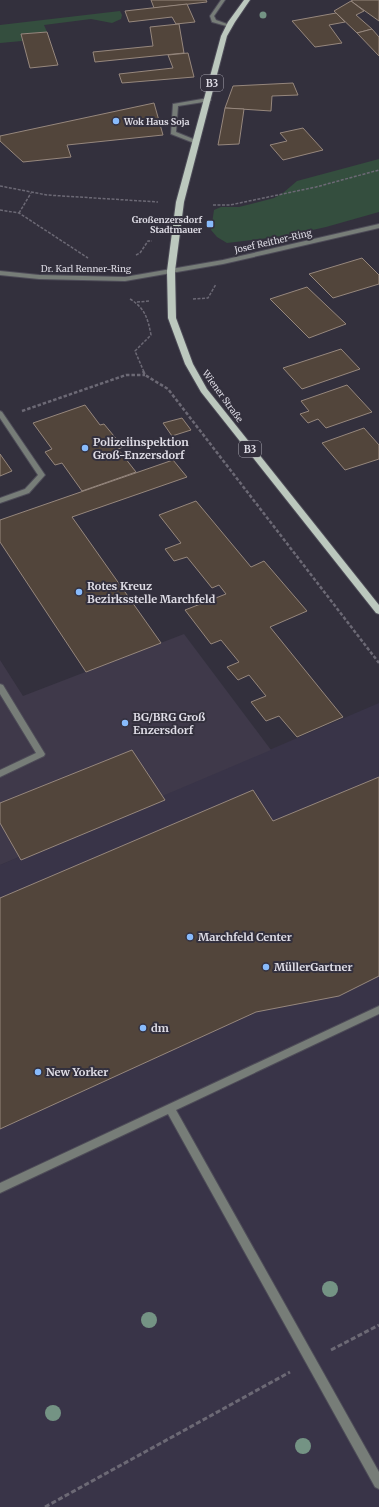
<svg xmlns="http://www.w3.org/2000/svg" width="379" height="1507" font-family="Merriweather,serif">
<style>
.built{fill:#393448}
.education{fill:#3f394a}
.green{fill:#344e3e}
.building{fill:#52453b;stroke:#96877d}
.lines{fill:none;stroke-linecap:round;stroke-linejoin:round}
.lane-casing{stroke:#4e4c58;stroke-width:2}
.street-casing{stroke:#4e4c58;stroke-width:2}
.primary-casing{stroke:#4e4c58;stroke-width:2}
.path-far2{stroke:#6c6975;stroke-width:1.5;stroke-dasharray:3 1.5;stroke-linecap:butt}
.path-far1{stroke:#6c6975;stroke-width:2.5;stroke-dasharray:3.5 2;stroke-linecap:butt}
.path{stroke:#6c6975;stroke-width:3;stroke-dasharray:5 2.5;stroke-linecap:butt}
.lane{fill:#777d78;fill-rule:evenodd}
.street{fill:#777d78;fill-rule:evenodd}
.primary{fill:#bcc8be;fill-rule:evenodd}
.tree{fill:#749384}
.poi-dot{fill:#88bbfc;stroke:#33303d;stroke-width:1.5}
.labels{text-anchor:middle;dominant-baseline:central;stroke-width:4;stroke-linejoin:round;paint-order:stroke}
.far-poi-label{font-size:9px;font-weight:bold;fill:#dedce5;stroke:#33303d;text-anchor:start}
.far-street-label{font-size:9px;fill:#dedce5;stroke:#33303d}
.shield{fill:#33303d;stroke:#aba8b3;stroke-width:1}
.shield-label{font-size:10px;font-weight:bold;fill:#dedce5}
.poi-label{font-size:11px;font-weight:bold;fill:#dedce5;stroke:#33303d;text-anchor:start}
</style>
<rect width="100%" height="100%" fill="#33303d"/>
<path class="built" d="M379 703V1507H0V865Z"/>
<path class="education" d="M184 634 271 750 0 865V660L23 696Z"/>
<g class="green">
<path d="M120 11 122 15 121 19 112 23 91 19 44 25 47 32 21 34 22 41 0 43V25Z"/>
<path d="M379 159V212L326 227 285 236 227 243 217 237 211 230 214 210 221 207H239L274 198 283 193 297 181Z"/>
</g>
<g class="building">
<path d="M151 0H206L207 2 154 8Z"/>
<path d="M353 0H379V21L351 1Z"/>
<path d="M351 1 364 11 356 15 372 29 357 33 334 11Z"/>
<path d="M187 4 195 22 176 24 172 17 129 22 125 11Z"/>
<path d="M336 13 345 22 329 25 342 43 315 47 292 21Z"/>
<path d="M179 24 184 53 95 62 93 52 153 46 150 27Z"/>
<path d="M372 29 379 37V56L357 33Z"/>
<path d="M47 32 58 65 30 68 21 34Z"/>
<path d="M188 53 194 77 122 83 119 74 173 68 168 55Z"/>
<path d="M293 83 298 95 272 96 271 111 225 108 233 86Z"/>
<path d="M154 103 163 135 67 145 71 157 23 162 0 141V136Z"/>
<path d="M225 108 244 109 239 144 218 145Z"/>
<path d="M303 128 323 150 283 160 270 145 287 141 280 133Z"/>
<path d="M362 258 379 275V284L333 298 309 274Z"/>
<path d="M307 287 346 324 309 338 270 299Z"/>
<path d="M341 349 360 369 302 389 283 368Z"/>
<path d="M347 385 372 412 326 428 318 419 308 423 300 414 309 411 301 401Z"/>
<path d="M85 405 100 425 104 424 123 447 118 449 136 472 82 491 62 463 55 465 45 452 52 449 33 423Z"/>
<path d="M182 418 191 430 172 436 163 423Z"/>
<path d="M364 428 379 445V459L345 470 322 443Z"/>
<path d="M0 454 12 471 0 476Z"/>
<path d="M173 460 187 477 72 517 161 643 86 672 0 542V520Z"/>
<path d="M196 501 251 567 264 561 307 611 270 627 343 717 297 737 279 716 266 721 251 702 266 696 249 675 238 680 227 667 239 662 221 640 211 644 185 610 226 594 219 585 212 588 187 557 174 561 165 549 181 543 159 515Z"/>
<path d="M132 750 165 800 21 860 0 823V803Z"/>
<path d="M379 777V976L339 996 256 1012 0 1129V898L253 790 273 821Z"/>
</g>
<g class="lines">
<defs>
<g id="lane">
<path d="M221 0H225L214 16 216 20 230 25V27L212 22 210 16Z"/>
<path d="M208 98 211 100 210 101 178 106 176 132 198 141V143H194L171 134 173 104Z"/>
<path d="M0 411 2 412 45 475 29 493 0 503V498L25 489 38 475 0 418Z"/>
<path d="M0 684 3 685 45 754 44 756 0 777V770L36 753 0 694Z"/>
<path d="M379 1006V1014L176 1110 379 1472V1489L375 1487 168 1114 0 1193V1183Z"/>
</g>
<path id="street" d="M379 224V228L223 264 125 281 39 279 0 275V271L39 275 125 277 223 260Z"/>
<path id="primary" d="M244 0H250L235 22 227 36 184 202 175 271 176 318 193 364 207 389 379 605V614L376 613 201 392 185 364 168 318 167 271 176 202 221 36 228 22Z"/>
</defs>
<use href="#lane" class="lane-casing"/>
<use href="#street" class="street-casing"/>
<use href="#primary" class="primary-casing"/>
<g class="path-far2">
<path d="M0 186 47 195 158 202"/>
<path d="M213 205H230L316 187 379 170"/>
<path d="M0 210 19 213 88 258"/>
<path d="M19 213 31 193"/>
<path d="M136 255 140 253 148 241H152"/>
<path d="M130 299C145 308 148 319 151 335L135 351 144 372"/>
<path d="M193 299 208 298 216 284"/>
<path d="M137 302 150 301"/>
</g>
<g class="path-far1">
<path d="M143 371 145 375 168 389 379 663"/>
<path d="M22 411 126 375H145"/>
</g>
<g class="path">
<path d="M331 1350 379 1325"/>
<path d="M45 1507 290 1372"/>
</g>
<use href="#lane" class="lane"/>
<use href="#street" class="street"/>
<use href="#primary" class="primary"/>
</g>
<g class="tree">
<circle cx="263" cy="15" r="3.5"/>
<circle cx="330" cy="1289" r="8"/>
<circle cx="149" cy="1320" r="8"/>
<circle cx="53" cy="1413" r="8"/>
<circle cx="303" cy="1446" r="8"/>
</g>
<g class="poi-dot">
<circle cx="116" cy="121" r="4"/>
<rect x="206" y="220" width="8" height="8" rx="2"/>
<circle cx="85" cy="448" r="4"/>
<circle cx="79" cy="592" r="4"/>
<circle cx="125" cy="723" r="4"/>
<circle cx="190" cy="937" r="4"/>
<circle cx="266" cy="967" r="4"/>
<circle cx="143" cy="1028" r="4"/>
<circle cx="38" cy="1072" r="4"/>
</g>
<g class="labels">
<g class="far-poi-label">
<text x="124" y="121">Wok Haus Soja</text>
<text x="202" y="219" text-anchor="end">Großenzersdorf<tspan x="202" dy="10">Stadtmauer</tspan></text>
</g>
<g class="far-street-label">
<text transform="translate(273 241) rotate(-13)">Josef Reither-Ring</text>
<text x="86" y="268">Dr. Karl Renner-Ring</text>
<text transform="translate(223 396) rotate(54)">Wiener Straße</text>
</g>
<g class="shield">
<rect x="201" y="75" width="22" height="16" rx="3"/>
<rect x="239" y="441" width="22" height="16" rx="3"/>
</g>
<g class="shield-label">
<text x="212" y="83">B3</text>
<text x="250" y="449">B3</text>
</g>
<g class="poi-label">
<text x="93" y="442">Polizeiinspektion<tspan x="93" dy="13">Groß-Enzersdorf</tspan></text>
<text x="87" y="586">Rotes Kreuz<tspan x="87" dy="13">Bezirksstelle Marchfeld</tspan></text>
<text x="133" y="717">BG/BRG Groß<tspan x="133" dy="13">Enzersdorf</tspan></text>
<text x="198" y="937">Marchfeld Center</text>
<text x="274" y="967">MüllerGartner</text>
<text x="151" y="1028">dm</text>
<text x="46" y="1072">New Yorker</text>
</g>
</g>
</svg>
